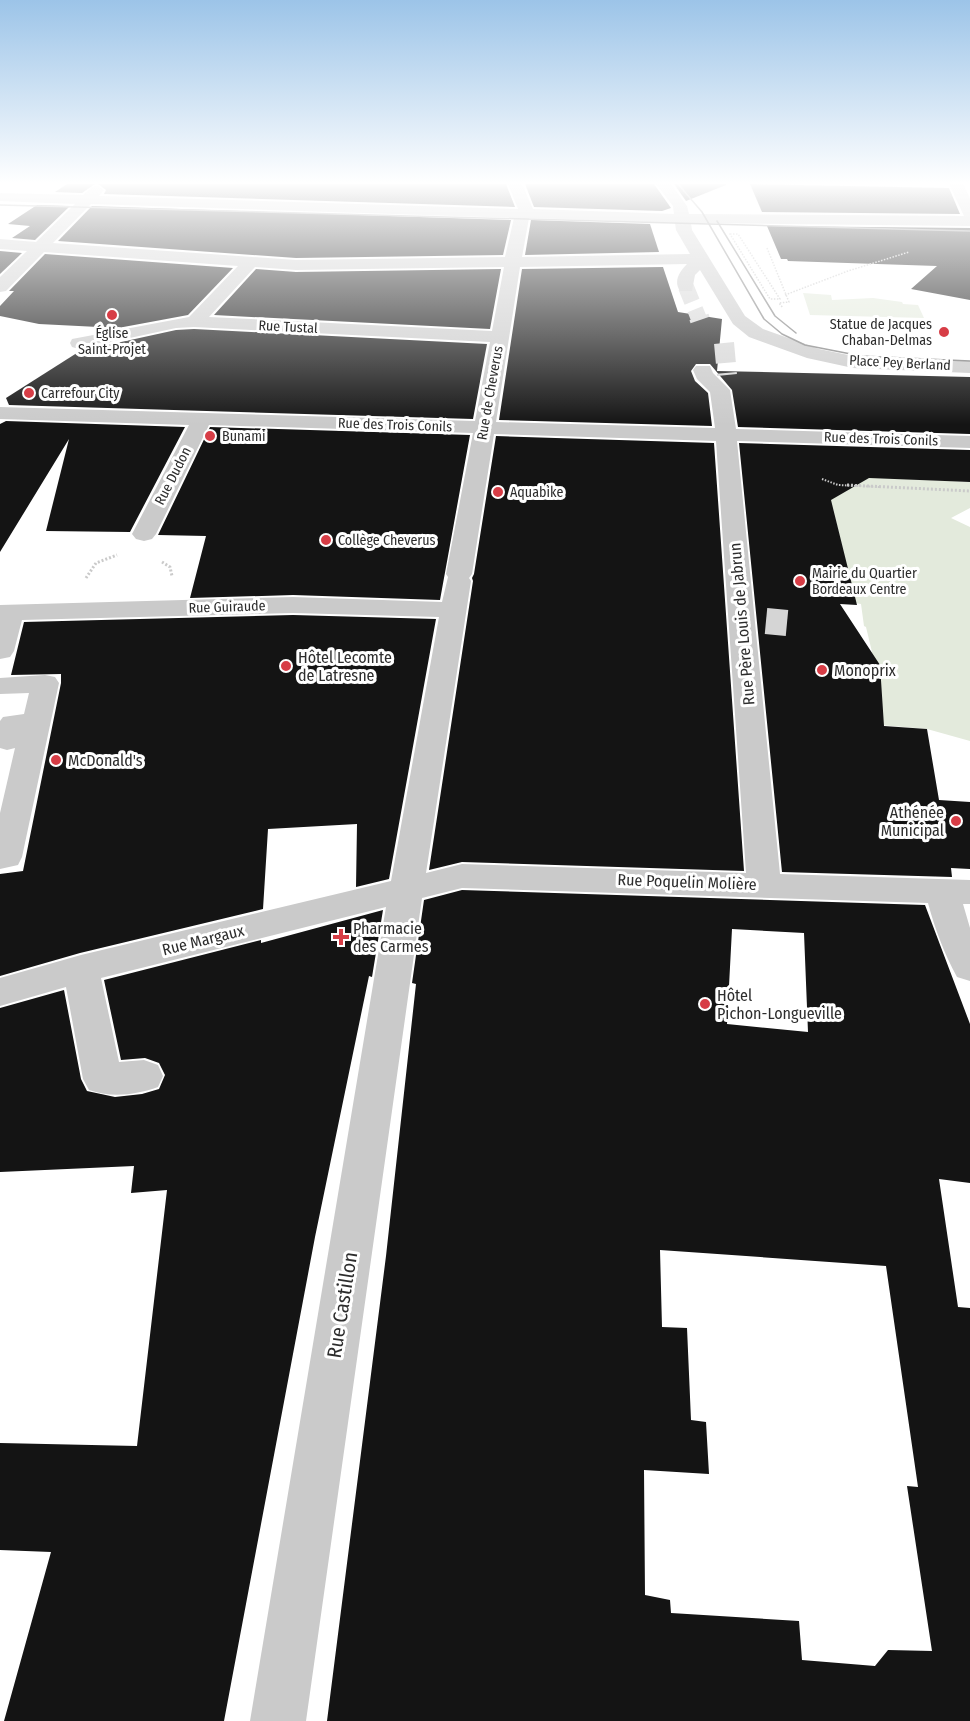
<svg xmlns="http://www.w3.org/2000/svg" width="970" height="1721" font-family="'Fira Sans Condensed',sans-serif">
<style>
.green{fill:#e3eadc}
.building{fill:#141414;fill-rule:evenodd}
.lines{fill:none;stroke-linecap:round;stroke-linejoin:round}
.minor-tunnel-far2{stroke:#d5d5d5;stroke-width:16;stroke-dasharray:16 8;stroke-linecap:butt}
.minor-tunnel-far1{stroke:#d5d5d5;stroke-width:20;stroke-dasharray:20 10;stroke-linecap:butt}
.minor-tunnel{stroke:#d5d5d5;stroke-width:26;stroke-dasharray:26 13;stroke-linecap:butt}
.path-far2{stroke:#cacaca;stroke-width:1.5;stroke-dasharray:1.5 1.5;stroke-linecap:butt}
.path-far1{stroke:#cacaca;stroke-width:2;stroke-dasharray:1.5 1.5;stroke-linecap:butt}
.path{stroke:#cacaca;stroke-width:3;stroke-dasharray:2 2;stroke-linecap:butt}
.minor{fill:#cacaca;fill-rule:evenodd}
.tram{stroke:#828282;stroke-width:1.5}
.poi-dot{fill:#d73d46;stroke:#fff;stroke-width:2}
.labels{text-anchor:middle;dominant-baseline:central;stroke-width:6;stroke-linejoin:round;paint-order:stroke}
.far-poi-label{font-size:14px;fill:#2d2d2d;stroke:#fff;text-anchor:start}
.far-street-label{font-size:14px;fill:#2d2d2d;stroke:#fff}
.street-label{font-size:16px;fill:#2d2d2d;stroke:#fff}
.poi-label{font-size:16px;fill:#2d2d2d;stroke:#fff;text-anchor:start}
.near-street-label{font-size:20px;fill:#2d2d2d;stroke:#fff}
</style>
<rect width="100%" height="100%" fill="#fff"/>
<g class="green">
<path d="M803 293 831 295 832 300 873 298 902 302 903 304 918 305 924 318 810 315Z"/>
<path d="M829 475 970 482V508L951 518 970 527V741L927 729 880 725 872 652 866 627 864 626 861 604 855 603 833 508 819 507Z"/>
</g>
<g class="building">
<path d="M67 184H95L82 193 55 192Z"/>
<path d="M98 184H506L515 207 104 194 106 190Z"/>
<path d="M525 184H654L671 208 662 211 534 207Z"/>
<path d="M674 184H726V185L686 201Z"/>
<path d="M750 184 949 188 960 214 762 212Z"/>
<path d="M37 205 70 206 35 240 12 238 30 226 8 224Z"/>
<path d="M92 206 511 220 503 255 296 258 58 241Z"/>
<path d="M531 220 650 224 659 252 525 255Z"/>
<path d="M767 226 970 228V300L911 289 937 266 788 261 787 259H781Z"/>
<path d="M0 251 22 253 0 274Z"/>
<path d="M45 254 233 268 188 315 118 328 39 324 0 316V306L14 291H9Z"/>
<path d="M663 267 678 312 722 319 717 371 970 377V434L738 427 732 390 710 364H696L691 371 695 381 708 393 712 426 499 420 522 269Z"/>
<path d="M256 269 296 272 501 269 490 329 214 315Z"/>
<path d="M194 329 487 344 473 419 9 405 6 398 80 351 176 330Z"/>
<path d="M6 421 185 427 130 532 46 531 69 439 0 552V424Z"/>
<path d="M210 427 470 435 440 600 293 595 190 598 206 536 158 535Z"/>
<path d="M496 436 714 443 744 871 462 862 429 870 473 581 472 578 474 574Z"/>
<path d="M739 443 970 450V482L869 478 831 500 857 605 840 604 880 665 884 726 927 729 939 800 970 802V869L951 868 952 877 782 872Z"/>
<path d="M293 615 436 619 389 879 356 887 357 824 268 829 263 909 80 953 0 976V874L23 871 61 683V674L11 675 24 622Z"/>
<path d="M462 890 925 905 970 1024V1183L939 1179 958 1307 970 1308V1721H327L386 1256 416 984 412 983 424 900ZM732 929 804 933 808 1032 727 1024ZM660 1250 886 1266 918 1487 907 1486 932 1651 888 1650 875 1666 802 1660 799 1621 671 1613 670 1600 645 1595 644 1470 709 1474 706 1422 691 1420 687 1328 662 1327Z"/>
<path d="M383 910 372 977 369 976 315 1237 224 1721H4L51 1552 0 1550V1443L137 1446 167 1190 131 1193 134 1166 0 1172V1008L64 990 81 1079 87 1091 115 1097 142 1094 159 1089 165 1075 159 1063 145 1058 121 1060 104 980 261 940V943Z"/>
</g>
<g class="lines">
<path class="minor-tunnel-far2" d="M686 287 699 319"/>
<g class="minor-tunnel-far1">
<path d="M699 317 700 320"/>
<path d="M724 343 727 375"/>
</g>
<path class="minor-tunnel" d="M766 621 787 623"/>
<g class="path-far2">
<path d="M730 234H738L780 299H770Z"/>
<path d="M767 248 789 302 779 303 783 308"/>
<path d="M785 295 848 271 909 252"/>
</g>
<path class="path-far1" d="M822 479 838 485 880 487"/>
<g class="path">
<path d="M847 485 970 491"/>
<path d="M162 562 170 567 172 576"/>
<path d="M86 578 96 563 117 555"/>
</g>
<g class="minor">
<path d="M508 184H522L533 209 674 214 673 206 656 184H671L687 206 689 214 964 216 949 184H963L970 198V226L691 223 692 230 745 316 763 329 819 349 853 356 970 361V373L853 368 807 358 749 337 733 324 700 270 695 275 692 291H680C673 281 680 271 687 264L520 267 496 422 715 428 710 392 697 379 693 370 696 366H710L713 373 730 390 736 429 970 436V448L737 441 780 874 970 880V904H963L970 928V981L957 977C944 953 935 929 928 903L462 888 422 898 306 1721H250L386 907 101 978 119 1062 144 1060 158 1065 163 1076 158 1087C136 1095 111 1098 89 1090L83 1079 66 987 0 1006V978L81 955 391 881 439 617 293 613 22 620 14 651 10 657 0 659V605L293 597 442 602 448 577 446 574 473 433 209 425 156 534 152 539 144 541 136 539 132 534 189 425 0 419V407L475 421 490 342 194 327 176 328 79 349 72 347 70 343 72 339 189 317 238 266 44 252 6 291 0 292V277L27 251 0 249V239L36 242 75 204 0 201V193L83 195 92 187 97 186 104 190 99 196 518 209ZM91 204 514 218 505 257 296 260 53 243ZM529 218 675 223 676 230 690 254 522 257ZM255 267 296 270 504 267 492 331 209 317ZM494 434 716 441 746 873 462 864 426 873 471 581 469 578 472 574Z"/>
<path d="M45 675 55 677 59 683 22 857 18 865 0 869V813L15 748 7 750 0 748V721L3 717 24 714 29 693 0 694V678Z"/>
</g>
<g class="tram">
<path d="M678 184 702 212 764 319 782 334 805 345 861 356 970 361"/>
<path d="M0 205 970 231"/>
<path d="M717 221 775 316 796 333"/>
</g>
</g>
<linearGradient id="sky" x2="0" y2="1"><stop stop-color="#9cc4e8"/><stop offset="0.43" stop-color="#fff"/><stop offset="1" stop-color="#fff" stop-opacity="0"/></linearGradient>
<rect width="970" height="425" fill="url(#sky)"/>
<g class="poi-dot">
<circle cx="112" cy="315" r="6"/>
<circle cx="944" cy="332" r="6"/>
<circle cx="29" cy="393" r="6"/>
<circle cx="210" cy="436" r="6"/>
<circle cx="498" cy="492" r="6"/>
<circle cx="326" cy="540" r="6"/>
<circle cx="800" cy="581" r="6"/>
<circle cx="286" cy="666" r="6"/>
<circle cx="822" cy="670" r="6"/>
<circle cx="56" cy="760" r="6"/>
<circle cx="956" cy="821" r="6"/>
<path d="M338 928h6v6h6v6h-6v6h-6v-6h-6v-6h6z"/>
<circle cx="705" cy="1004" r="6"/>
</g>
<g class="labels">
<g class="far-poi-label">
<text x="932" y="324" text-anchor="end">Statue de Jacques<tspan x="932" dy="16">Chaban-Delmas</tspan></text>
<text x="112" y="333" text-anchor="middle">Église<tspan x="112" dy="16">Saint-Projet</tspan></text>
<text x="41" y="393">Carrefour City</text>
<text x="222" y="436">Bunami</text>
<text x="510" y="492">Aquabike</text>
<text x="338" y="540">Collège Cheverus</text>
<text x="812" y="573">Mairie du Quartier<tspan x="812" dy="16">Bordeaux Centre</tspan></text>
</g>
<g class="far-street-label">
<text transform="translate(288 327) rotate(3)">Rue Tustal</text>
<text transform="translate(900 363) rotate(3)">Place Pey Berland</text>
<text transform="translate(490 393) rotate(-80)">Rue de Cheverus</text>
<text transform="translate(395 425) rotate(2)">Rue des Trois Conils</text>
<text transform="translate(881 439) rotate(2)">Rue des Trois Conils</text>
<text transform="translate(173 476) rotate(-63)">Rue Dudon</text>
<text transform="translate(227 607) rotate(-2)">Rue Guiraude</text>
</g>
<g class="street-label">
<text transform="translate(742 624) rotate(-95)">Rue Père Louis de Jabrun</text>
<text transform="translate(687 882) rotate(2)">Rue Poquelin Molière</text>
<text transform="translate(203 940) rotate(-14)">Rue Margaux</text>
</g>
<g class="poi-label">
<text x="298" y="657">Hôtel Lecomte<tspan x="298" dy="18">de Latresne</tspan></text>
<text x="834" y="670">Monoprix</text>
<text x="68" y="760">McDonald's</text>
<text x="944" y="812" text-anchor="end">Athénée<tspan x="944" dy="18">Municipal</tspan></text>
<text x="353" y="928">Pharmacie<tspan x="353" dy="18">des Carmes</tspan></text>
<text x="717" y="995">Hôtel<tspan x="717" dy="18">Pichon-Longueville</tspan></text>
</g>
<g class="near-street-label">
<text transform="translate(342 1305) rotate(-81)">Rue Castillon</text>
</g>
</g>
</svg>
